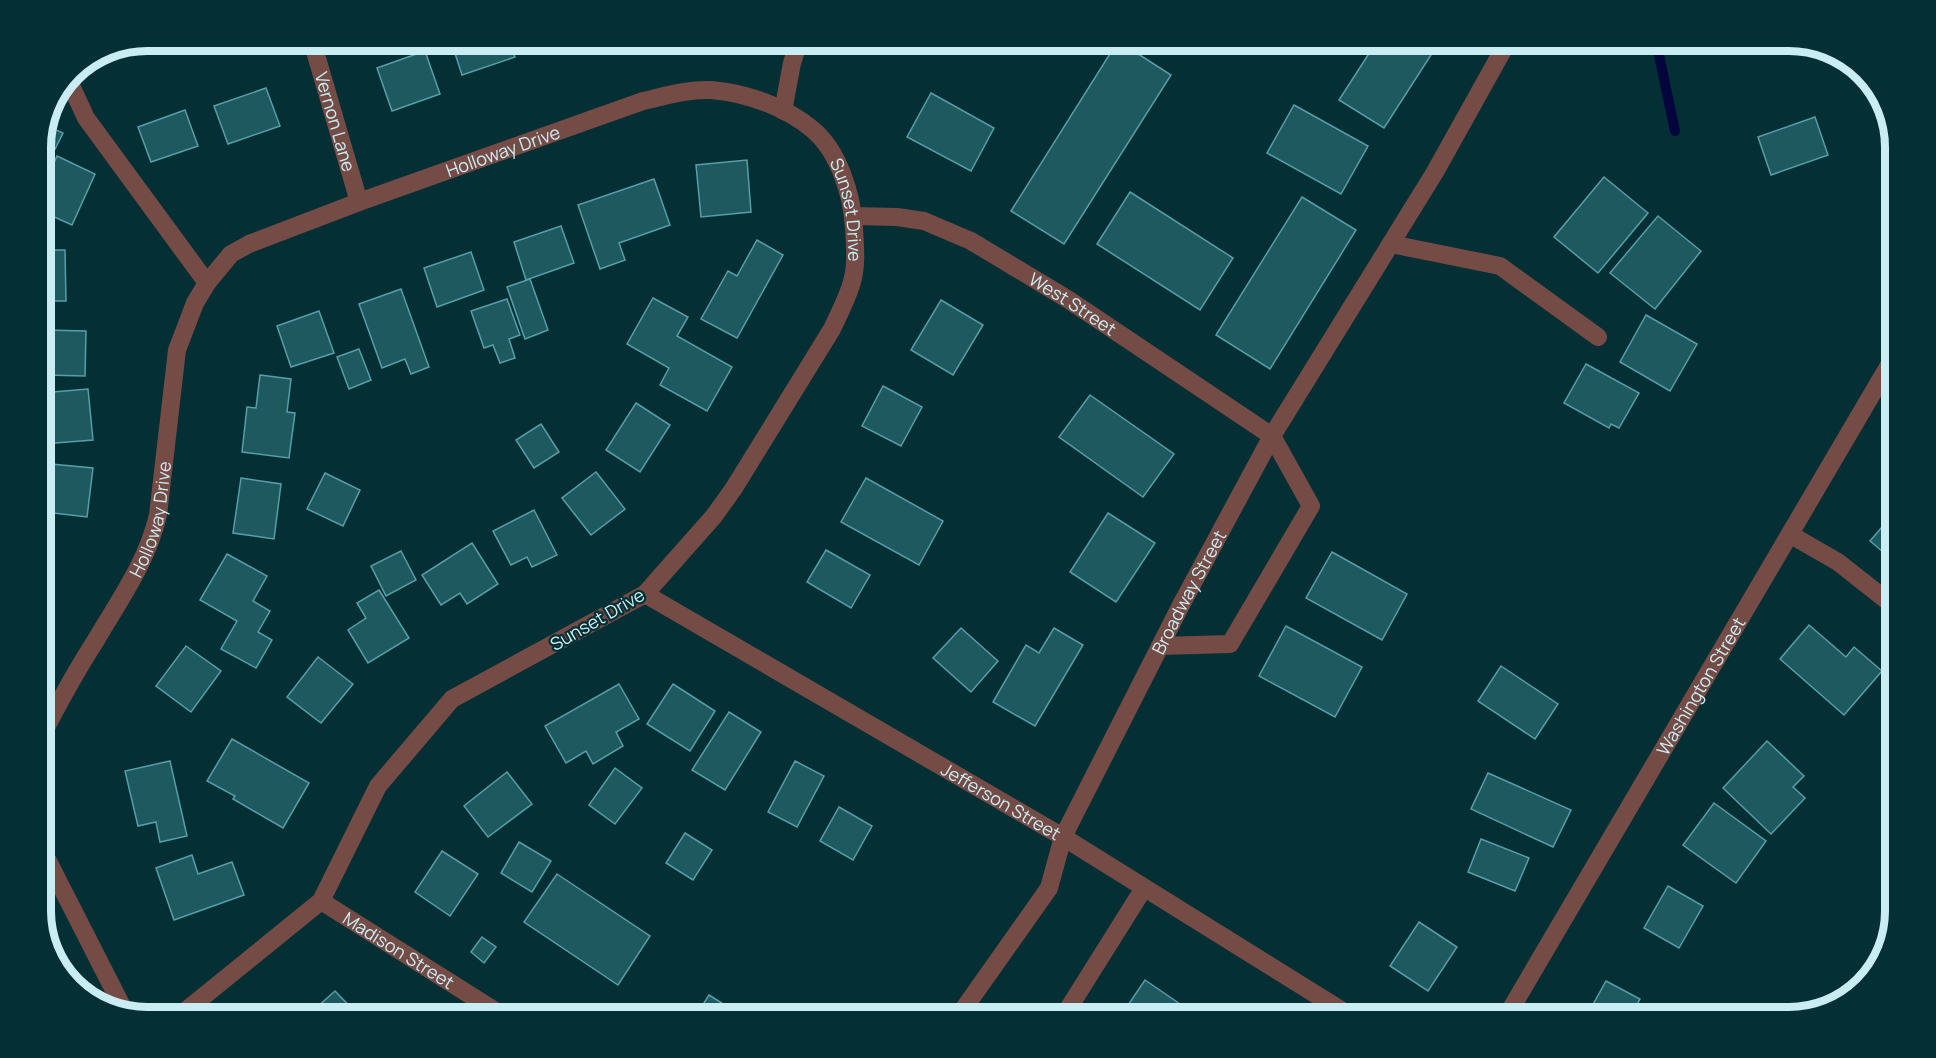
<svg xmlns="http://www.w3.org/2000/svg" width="1936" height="1058" font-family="Manrope,sans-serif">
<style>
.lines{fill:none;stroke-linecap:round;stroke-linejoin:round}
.stream{stroke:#03053c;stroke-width:10}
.building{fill:#1f5960;stroke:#559fa9;stroke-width:1.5}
.minor{stroke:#754b46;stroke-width:18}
.labels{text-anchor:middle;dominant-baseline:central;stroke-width:4.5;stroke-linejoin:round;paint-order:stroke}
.street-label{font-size:18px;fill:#c9edf2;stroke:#042f34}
.rim{fill:none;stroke:#c9edf2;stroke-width:8}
</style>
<rect width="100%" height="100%" fill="#042f34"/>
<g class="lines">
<path class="stream" d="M1656 41 1675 131"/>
</g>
<g class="building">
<path d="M451 41H510L515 57 462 75Z"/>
<path d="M1118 41 1171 75 1064 244 1011 211Z"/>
<path d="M1377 41H1440L1384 128 1339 100Z"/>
<path d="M140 42 141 44 93 59 106 48Z"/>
<path d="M425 51 440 94 392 111 377 68Z"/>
<path d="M266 88 280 126 228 144 214 106Z"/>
<path d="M931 93 994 128 971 171 907 137Z"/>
<path d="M1294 105 1368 146 1341 194 1267 153Z"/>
<path d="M185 110 198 146 151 162 138 127Z"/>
<path d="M1815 117 1828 155 1771 175 1758 137Z"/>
<path d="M47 126 63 133 52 155 41 150V140Z"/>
<path d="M57 156 95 174 72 225 41 211V192Z"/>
<path d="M747 160 751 212 701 217 696 165Z"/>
<path d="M1604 177 1648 213 1598 273 1554 237Z"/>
<path d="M654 179 670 225 619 243 625 260 600 269 578 205Z"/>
<path d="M1130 192 1233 258 1200 310 1097 244Z"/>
<path d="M1302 197 1356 230 1270 369 1216 335Z"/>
<path d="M1658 216 1701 251 1655 309 1610 273Z"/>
<path d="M561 226 574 263 526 280 514 242Z"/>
<path d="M757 240 783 255 737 338 701 319 728 271 737 276Z"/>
<path d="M41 250H65L66 301H41Z"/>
<path d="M471 252 484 290 437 307 424 268Z"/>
<path d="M530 279 548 330 525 339 507 287Z"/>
<path d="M401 289 429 367 411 374 405 359 382 368 359 304Z"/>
<path d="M653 298 688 317 677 336 732 367 707 411 660 385 669 368 627 344Z"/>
<path d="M507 299 520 335 509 339 515 358 500 363 493 345 484 348 471 311Z"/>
<path d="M941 300 983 325 953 375 911 350Z"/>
<path d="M319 311 334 353 291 367 277 326Z"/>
<path d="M1646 315 1697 344 1670 391 1620 362Z"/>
<path d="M45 330 86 331 85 376 44 375Z"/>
<path d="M359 349 371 380 349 389 337 357Z"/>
<path d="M1586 364 1639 393 1619 428 1611 424 1609 428 1564 403Z"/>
<path d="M260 375 291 379 287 412 295 413 289 458 242 452 247 407 256 408Z"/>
<path d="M883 386 922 407 901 446 862 426Z"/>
<path d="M88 389 93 440 43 444 41 393Z"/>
<path d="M1090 395 1174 454 1143 497 1059 437Z"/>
<path d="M636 403 670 425 640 472 606 450Z"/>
<path d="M541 424 559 452 534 468 516 440Z"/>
<path d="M51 464 93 468 87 517 45 512Z"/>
<path d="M596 472 625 509 591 535 562 498Z"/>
<path d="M325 473 360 490 343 526 307 509Z"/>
<path d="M241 478 281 484 274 539 233 533Z"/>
<path d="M866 478 943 521 919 565 841 522Z"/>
<path d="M534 510 557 555 532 567 527 557 511 565 493 531Z"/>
<path d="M1895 512V562L1870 541Z"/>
<path d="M1108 513 1155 543 1116 602 1070 572Z"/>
<path d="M472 543 498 584 467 604 460 593 441 605 422 575Z"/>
<path d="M826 550 870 575 851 608 807 582Z"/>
<path d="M401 551 416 580 386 596 371 566Z"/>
<path d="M1332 552 1407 594 1382 640 1306 598Z"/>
<path d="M227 554 267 576 253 601 270 611 258 632 272 640 256 668 221 649 237 621 200 600Z"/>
<path d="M379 590 409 638 368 663 348 630 366 618 357 603Z"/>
<path d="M1809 625 1846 657 1854 647 1882 671 1844 715 1780 659Z"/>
<path d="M1286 626 1362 667 1335 717 1259 676Z"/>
<path d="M961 628 998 661 971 692 933 658Z"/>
<path d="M1054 628 1083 645 1035 726 993 702 1026 645 1039 653Z"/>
<path d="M186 646 221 671 191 712 156 686Z"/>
<path d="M318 657 353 684 321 723 287 697Z"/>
<path d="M1501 666 1558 704 1535 739 1478 701Z"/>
<path d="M619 684 639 719 616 732 623 746 593 764 586 751 566 763 545 726Z"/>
<path d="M673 684 715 711 690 751 647 724Z"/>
<path d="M729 712 761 732 725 790 692 770Z"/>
<path d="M232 739 309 783 283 828 233 799 235 796 207 781Z"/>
<path d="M1767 741 1804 776 1793 787 1805 798 1771 834 1723 788Z"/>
<path d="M170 761 187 836 160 842 156 822 138 826 125 771Z"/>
<path d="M795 761 824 776 797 827 768 812Z"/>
<path d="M615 768 642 788 615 824 589 805Z"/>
<path d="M507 772 532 804 488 837 464 806Z"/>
<path d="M1488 773 1571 810 1553 847 1471 809Z"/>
<path d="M1714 803 1766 841 1736 883 1683 845Z"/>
<path d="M839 807 872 826 853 860 820 841Z"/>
<path d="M685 833 712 850 693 880 666 863Z"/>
<path d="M1481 839 1529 858 1515 891 1468 872Z"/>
<path d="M519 842 551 861 532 892 501 873Z"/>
<path d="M442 851 478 874 450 916 415 892Z"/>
<path d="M192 855 198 874 232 862 244 895 174 920 156 868Z"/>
<path d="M557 874 650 936 618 985 524 922Z"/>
<path d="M1668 886 1703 906 1679 948 1644 928Z"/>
<path d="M1419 922 1457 947 1428 991 1390 966Z"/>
<path d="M482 937 496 947 484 963 471 952Z"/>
<path d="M1145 980 1199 1017H1120Z"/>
<path d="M1606 981 1640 999 1630 1017H1604L1590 1010Z"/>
<path d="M335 991 360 1017H306Z"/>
<path d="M709 995 744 1017H695Z"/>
</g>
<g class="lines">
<g class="minor">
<path id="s1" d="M312 41 359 202"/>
<path d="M68 79 86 118 207 283"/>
<path d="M783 111 792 63 799 41"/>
<path id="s2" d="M853 216 897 217 924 221 971 241 1069 300 1272 436 1311 506 1230 644 1160 646"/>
<path d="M1391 244 1500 266 1598 337"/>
<path d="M1791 535 1838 562 1895 607"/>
<path id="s3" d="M645 594 1063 837 1352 1017"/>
<path id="s4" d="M41 737C58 704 76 671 96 640 120 599 147 562 158 515L177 350 195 303 207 283 231 254 249 244 359 202 643 101C665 96 688 89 711 90 746 93 784 106 812 129 839 151 852 195 854 228 855 247 857 264 852 282 847 299 839 314 832 329L734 488 714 516 645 594 452 699 378 786 321 901 178 1017"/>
<path d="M41 843 47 859 125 1012"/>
<path id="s5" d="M321 901 505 1017"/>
<path id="s6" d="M958 1017 1049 888 1063 837 1181 605 1272 436 1435 172 1508 41"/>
<path d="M1063 1017 1144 888"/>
<path id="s7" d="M1506 1017 1895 355"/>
</g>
</g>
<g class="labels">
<g class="street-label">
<text stroke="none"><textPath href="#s1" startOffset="84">Vernon Lane</textPath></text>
<text stroke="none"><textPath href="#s4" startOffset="820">Holloway Drive</textPath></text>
<text stroke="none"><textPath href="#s4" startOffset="1239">Sunset Drive</textPath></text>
<text stroke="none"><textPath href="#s2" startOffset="242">West Street</textPath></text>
<text stroke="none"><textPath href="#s4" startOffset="246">Holloway Drive</textPath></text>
<text stroke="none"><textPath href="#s6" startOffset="486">Broadway Street</textPath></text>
<text transform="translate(597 619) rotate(-30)">Sunset Drive</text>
<text stroke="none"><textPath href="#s7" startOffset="384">Washington Street</textPath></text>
<text stroke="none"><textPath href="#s3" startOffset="412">Jefferson Street</textPath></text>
<text stroke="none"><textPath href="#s5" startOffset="92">Madison Street</textPath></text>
</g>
</g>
<path d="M0 0H1936V1058H0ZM147 51H1789A96 96 0 0 1 1885 147V911A96 96 0 0 1 1789 1007H147A96 96 0 0 1 51 911V147A96 96 0 0 1 147 51Z" fill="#042f34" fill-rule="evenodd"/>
<path class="rim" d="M147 51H1789A96 96 0 0 1 1885 147V911A96 96 0 0 1 1789 1007H147A96 96 0 0 1 51 911V147A96 96 0 0 1 147 51Z"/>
</svg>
